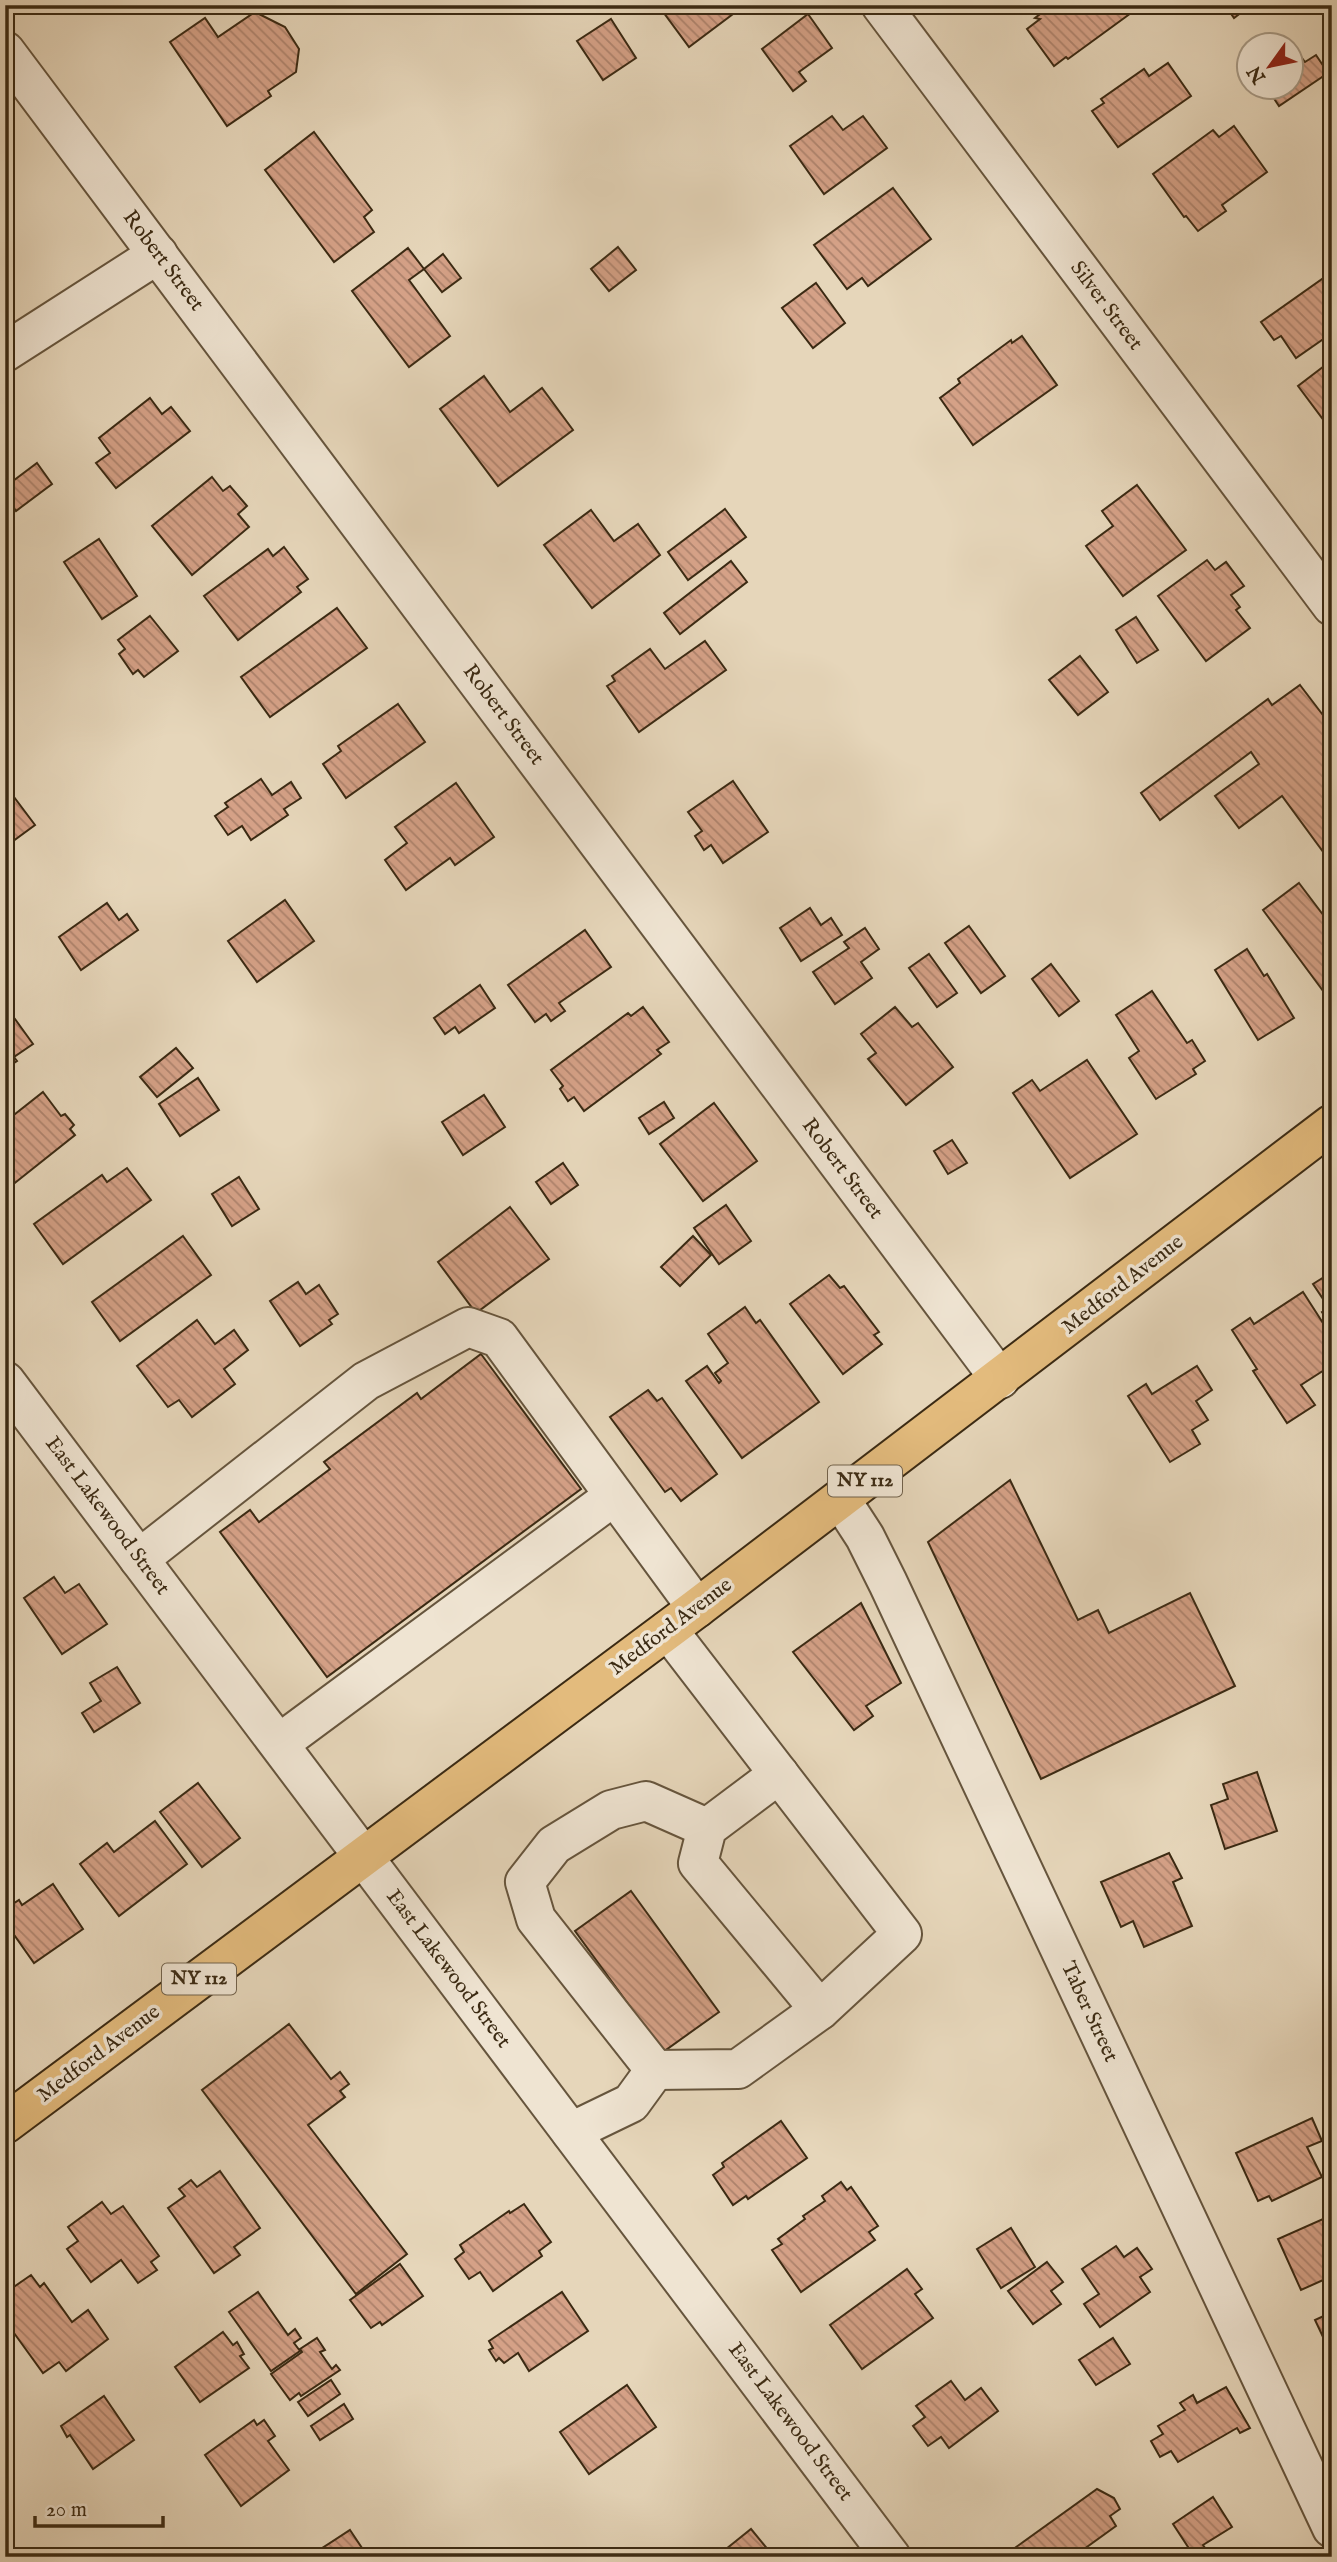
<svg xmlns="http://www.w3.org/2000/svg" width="1337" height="2562" font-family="'IM FELL English',serif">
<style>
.building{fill:url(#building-back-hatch);stroke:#3b2a13;stroke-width:2}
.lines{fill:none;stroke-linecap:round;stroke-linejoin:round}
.minor-casing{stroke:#66553d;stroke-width:42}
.major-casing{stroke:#3b2a13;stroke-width:42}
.minor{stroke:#efe4d2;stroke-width:38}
.major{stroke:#e3bb7d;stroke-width:38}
.labels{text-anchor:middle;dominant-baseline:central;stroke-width:7;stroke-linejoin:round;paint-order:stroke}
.shield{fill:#efe4d2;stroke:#71624c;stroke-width:2}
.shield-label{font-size:19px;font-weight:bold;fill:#3b2a13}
.street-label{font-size:21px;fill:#3b2a13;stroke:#efe4d2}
</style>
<defs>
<pattern id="building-back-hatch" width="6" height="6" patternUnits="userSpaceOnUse" patternTransform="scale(1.75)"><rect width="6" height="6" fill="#d5a187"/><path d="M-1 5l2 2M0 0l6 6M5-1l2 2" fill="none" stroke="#ae836d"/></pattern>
</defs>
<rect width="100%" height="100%" fill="#e6d6ba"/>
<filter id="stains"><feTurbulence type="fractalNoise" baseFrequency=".00286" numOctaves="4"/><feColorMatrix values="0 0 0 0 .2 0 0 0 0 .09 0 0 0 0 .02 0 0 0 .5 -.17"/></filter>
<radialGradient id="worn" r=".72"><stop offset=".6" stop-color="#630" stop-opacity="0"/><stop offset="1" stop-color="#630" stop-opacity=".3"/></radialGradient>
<g class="building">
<path d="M665 5H745L689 47 661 9Z"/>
<path d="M1052 5H1142L1068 59 1066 57 1054 66 1027 29 1040 19 1035 18Z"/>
<path d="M1225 5H1251L1234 18Z"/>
<path d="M255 12 285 27 299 49 296 72 268 91 271 96 227 126 170 42 205 18 218 37Z"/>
<path d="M808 14 832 48 799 72 806 81 793 91 762 49Z"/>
<path d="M611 19 636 58 603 80 577 41Z"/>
<path d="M1296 50 1305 62 1316 55 1328 73 1279 106 1267 88H1292V53Z"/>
<path d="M1168 63 1191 96 1118 147 1092 111 1104 103 1101 99 1144 69 1149 76Z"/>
<path d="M832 116 843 130 863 116 887 148 824 194 790 146Z"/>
<path d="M1234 126 1267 172 1222 205 1226 211 1198 231 1186 216 1184 217 1153 174 1213 130 1219 137Z"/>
<path d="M314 132 372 210 364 217 374 232 334 262 265 170Z"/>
<path d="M893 188 931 239 868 286 862 278 847 289 814 245Z"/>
<path d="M618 247 636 270 609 291 591 269Z"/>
<path d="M408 248 424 269 409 280 450 336 409 367 352 291Z"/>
<path d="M443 254 461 278 442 292 424 269Z"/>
<path d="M1332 272V333L1296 358 1281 336 1274 340 1261 322Z"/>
<path d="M816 283 845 323 813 348 782 308Z"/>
<path d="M1022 336 1057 385 973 445 940 398 960 383 958 379 1011 340 1012 343Z"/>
<path d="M1332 360V423L1328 426 1298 386Z"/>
<path d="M484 376 510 412 542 388 573 430 498 486 440 409Z"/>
<path d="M150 398 162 414 171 407 190 431 116 488 96 463 110 453 99 438Z"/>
<path d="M37 463 52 484 16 511 5 496V487Z"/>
<path d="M212 477 223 491 230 486 247 506 238 514 249 527 192 575 152 526Z"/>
<path d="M1137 485 1186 550 1123 596 1086 546 1113 526 1102 511Z"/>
<path d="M725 509 746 537 688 580 668 552Z"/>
<path d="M591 510 614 541 638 524 660 555 592 608 544 545Z"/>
<path d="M99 539 137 596 102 619 64 562Z"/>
<path d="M284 547 308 579 297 587 301 592 238 640 204 596 268 549 273 556Z"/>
<path d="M1207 560 1215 570 1226 562 1244 586 1231 595 1240 607 1236 610 1250 628 1206 661 1158 596Z"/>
<path d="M731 561 747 582 680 634 664 613Z"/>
<path d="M337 608 367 648 270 717 241 677Z"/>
<path d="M150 616 178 651 144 677 138 670 133 674 119 654 125 649 118 640Z"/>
<path d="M1136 617 1158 650 1137 663 1116 630Z"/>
<path d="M705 641 726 670 639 732 607 686 615 681 612 676 650 649 665 669Z"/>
<path d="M1080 656 1108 692 1078 715 1049 680Z"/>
<path d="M1300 685 1332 727V864L1282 796 1239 828 1215 796 1259 764 1251 752 1160 820 1141 793 1268 699 1272 705Z"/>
<path d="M398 704 425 742 346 798 323 764 341 751 338 746Z"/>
<path d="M261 779 272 795 291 782 301 798 284 809 288 815 251 840 242 826 228 835 215 816 228 807 225 803Z"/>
<path d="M733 781 768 832 723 863 711 845 704 850 695 836 702 831 688 812Z"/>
<path d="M456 783 494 837 455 865 450 858 406 890 385 860 407 843 395 827Z"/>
<path d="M8 789 35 825 5 847V790Z"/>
<path d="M1299 883 1327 920 1332 917V1003L1263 910Z"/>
<path d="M285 900 314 941 257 982 228 941Z"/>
<path d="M107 903 119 920 127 914 138 930 81 970 59 937Z"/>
<path d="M810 908 821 925 831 918 842 935 801 961 780 928Z"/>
<path d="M969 926 1005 976 981 993 945 943Z"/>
<path d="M865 928 879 949 861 962 872 978 835 1004 813 972 849 948 844 942Z"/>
<path d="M585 930 611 967 559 1003 565 1011 551 1021 546 1014 535 1022 508 985Z"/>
<path d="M1247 949 1264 976 1267 974 1294 1018 1258 1040 1215 970Z"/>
<path d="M929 954 957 993 937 1007 909 968Z"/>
<path d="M1051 964 1079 1001 1059 1016 1032 979Z"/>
<path d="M480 985 495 1008 459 1033 455 1027 445 1034 434 1018Z"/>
<path d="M1152 991 1187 1043 1192 1040 1205 1061 1193 1069 1196 1074 1156 1099 1129 1058 1139 1051 1116 1015Z"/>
<path d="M643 1007 669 1042 657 1050 661 1054 584 1111 574 1097 568 1101 560 1089 563 1086 551 1070 628 1013 631 1016Z"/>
<path d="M895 1007 912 1027 918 1023 953 1067 906 1105 868 1059 876 1053 861 1034Z"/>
<path d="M15 1019 33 1044 14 1057 17 1061 5 1069V1025Z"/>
<path d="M176 1048 193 1068 157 1097 140 1077Z"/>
<path d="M1087 1060 1137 1134 1070 1178 1013 1093 1032 1080 1040 1091Z"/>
<path d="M198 1078 219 1110 180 1136 159 1104Z"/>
<path d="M43 1092 61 1116 65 1114 74 1125 70 1129 75 1135 6 1190 5 1122Z"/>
<path d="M484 1095 505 1127 463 1155 442 1122Z"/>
<path d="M664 1102 674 1118 649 1134 639 1118Z"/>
<path d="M714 1103 757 1161 703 1201 660 1144Z"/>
<path d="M952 1140 967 1163 948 1174 934 1151Z"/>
<path d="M563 1163 578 1185 551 1204 536 1182Z"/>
<path d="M127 1168 151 1200 63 1264 34 1224 102 1175 107 1182Z"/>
<path d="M239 1177 259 1209 232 1226 212 1194Z"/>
<path d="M726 1205 751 1241 719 1264 694 1228Z"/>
<path d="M510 1207 549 1259 476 1313 438 1262Z"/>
<path d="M183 1236 211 1275 120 1341 92 1302Z"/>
<path d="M693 1236 711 1255 680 1286 661 1267Z"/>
<path d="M1332 1272V1314L1326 1318 1322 1312 1329 1308 1313 1284Z"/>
<path d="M829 1275 840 1288 844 1286 879 1332 874 1335 882 1344 843 1374 790 1304Z"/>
<path d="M298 1282 306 1294 319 1285 338 1314 329 1320 332 1324 300 1346 270 1301Z"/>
<path d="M1303 1292 1332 1337V1365L1301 1385 1315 1405 1287 1423 1253 1371 1257 1369 1232 1330 1250 1318 1254 1324Z"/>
<path d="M745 1307 756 1323 760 1320 819 1402 742 1458 686 1381 707 1366 719 1383 721 1381 715 1373 728 1363 708 1334Z"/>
<path d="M197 1320 215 1344 234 1330 248 1350 224 1369 235 1384 192 1417 179 1400 168 1407 137 1366Z"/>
<path d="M481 1354 581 1489 327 1677 220 1532 250 1510 259 1522 330 1469 324 1462 417 1393 421 1399Z"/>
<path d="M1197 1366 1212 1390 1196 1401 1208 1420 1192 1430 1200 1444 1170 1462 1128 1396 1146 1384 1152 1394Z"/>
<path d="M648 1390 657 1401 662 1398 717 1474 681 1501 671 1488 665 1492 610 1417Z"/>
<path d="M1010 1480 1078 1620 1098 1610 1109 1633 1190 1593 1235 1686 1041 1779 928 1542Z"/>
<path d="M54 1577 65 1593 79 1584 107 1624 62 1654 24 1598Z"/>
<path d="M861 1603 901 1683 866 1706 873 1716 854 1730 793 1652Z"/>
<path d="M117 1667 140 1703 94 1732 82 1713 101 1701 90 1683Z"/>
<path d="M1257 1772 1277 1831 1225 1849 1211 1805 1228 1799 1223 1784Z"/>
<path d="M198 1783 240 1838 202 1867 160 1812Z"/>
<path d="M155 1821 187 1864 119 1916 80 1864 107 1843 114 1852Z"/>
<path d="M1169 1853 1182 1878 1173 1882 1192 1926 1144 1947 1133 1921 1121 1927 1101 1882Z"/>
<path d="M53 1884 83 1929 34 1963 5 1922V1909L19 1900 22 1905Z"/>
<path d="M631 1891 719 2012 663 2052 575 1931Z"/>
<path d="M289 2024 331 2079 340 2072 349 2084 340 2091 345 2097 308 2125 407 2254 356 2294 202 2090Z"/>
<path d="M1312 2118 1322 2141 1307 2147 1322 2177 1272 2201 1269 2196 1258 2201 1236 2153Z"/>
<path d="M781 2121 807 2158 748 2199 746 2196 733 2205 713 2175 724 2167 722 2163Z"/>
<path d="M220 2171 260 2228 234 2247 240 2255 214 2273 168 2208 185 2196 179 2189 191 2180 197 2187Z"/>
<path d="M841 2182 847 2190 851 2187 878 2226 869 2232 875 2240 801 2292 772 2250 782 2244 778 2239 805 2219 803 2216 825 2201 822 2196Z"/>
<path d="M102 2202 111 2214 123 2206 159 2256 151 2262 157 2270 138 2283 121 2260 91 2282 67 2249 78 2241 68 2227Z"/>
<path d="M524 2204 551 2242 539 2251 542 2256 493 2291 480 2272 469 2279 455 2259 464 2252 460 2245 509 2211 510 2213Z"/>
<path d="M1332 2215V2276L1301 2290 1278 2239Z"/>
<path d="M1011 2228 1035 2267 1001 2288 977 2249Z"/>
<path d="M1116 2246 1124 2257 1137 2248 1152 2269 1140 2277 1150 2292 1100 2327 1084 2304 1099 2294 1082 2269Z"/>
<path d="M1047 2262 1063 2282 1051 2291 1061 2304 1033 2324 1008 2291Z"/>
<path d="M400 2264 423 2296 382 2325 380 2322 371 2328 350 2300Z"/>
<path d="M907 2269 922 2289 915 2294 933 2318 862 2369 830 2325Z"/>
<path d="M31 2275 40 2287 44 2283 72 2322 88 2310 108 2339 66 2371 59 2362 43 2373 14 2333 11 2335 5 2326V2293Z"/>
<path d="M258 2292 288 2335 295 2329 301 2338 294 2343 300 2351 271 2371 229 2312Z"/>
<path d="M562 2292 588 2331 529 2371 518 2353 504 2363 499 2358 496 2361 489 2350 493 2348 489 2341Z"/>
<path d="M1332 2312V2356L1315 2320Z"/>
<path d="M223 2332 233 2345 237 2342 244 2354 240 2356 249 2368 200 2402 175 2367Z"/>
<path d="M317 2338 325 2350 320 2352 332 2369 336 2365 340 2370 301 2396 299 2393 290 2400 271 2374 302 2352 300 2349Z"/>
<path d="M1113 2338 1130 2364 1096 2385 1079 2360Z"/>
<path d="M331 2380 340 2394 308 2416 298 2402Z"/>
<path d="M951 2381 965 2400 981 2388 998 2411 949 2448 941 2437 928 2446 913 2426 925 2417 916 2406Z"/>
<path d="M627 2385 656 2427 589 2474 560 2432Z"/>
<path d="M1226 2387 1250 2428 1240 2433 1237 2428 1178 2462 1171 2451 1160 2457 1151 2441 1163 2434 1158 2426 1185 2410 1180 2403 1193 2395 1197 2403Z"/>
<path d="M104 2396 134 2440 93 2469 70 2435 67 2437 61 2426Z"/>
<path d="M344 2404 353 2419 320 2440 311 2426Z"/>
<path d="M254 2420 257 2425 264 2420 275 2436 268 2441 289 2470 241 2506 205 2455Z"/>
<path d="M1097 2489 1114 2498 1120 2509 1110 2516 1116 2526 1073 2557H1017L1012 2550Z"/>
<path d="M1213 2497 1232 2527 1203 2545 1211 2557H1179L1190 2550 1173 2524Z"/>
<path d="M751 2529 774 2557H716Z"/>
<path d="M350 2530 366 2554 361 2557H314L313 2554Z"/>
</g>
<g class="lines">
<defs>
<g id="minor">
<path d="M881 5 1332 606"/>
<path d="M5 51 1000 1379"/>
<path d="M5 352 158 254"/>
<path d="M5 1381 891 2557"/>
<path d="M841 1500 865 1537 888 1583 1332 2528"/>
<path d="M139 1559 366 1381 468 1327 499 1338 697 1608"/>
<path d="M280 1743 614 1496"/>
<path d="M779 1774 707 1828 698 1863 820 2010"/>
<path d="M655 2070 738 2069 820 2010 902 1934 668 1630"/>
<path d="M655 2070 536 1919 525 1882 554 1845 611 1810 646 1801 707 1828"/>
<path d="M571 2132 631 2103 655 2070"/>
</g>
<path id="major" d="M5 2124 697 1608 1332 1124"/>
</defs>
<use href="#minor" class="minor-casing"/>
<use href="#major" class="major-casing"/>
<use href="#minor" class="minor"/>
<use href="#major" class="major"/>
</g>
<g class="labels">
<g class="shield">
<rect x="828" y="1465.5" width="74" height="31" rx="5"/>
<rect x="162" y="1963.5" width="74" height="31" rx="5"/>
</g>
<g class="shield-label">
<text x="865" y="1481">NY 112</text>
<text x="199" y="1979">NY 112</text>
</g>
<g class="street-label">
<text transform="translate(163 261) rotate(53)">Robert Street</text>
<text transform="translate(1106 306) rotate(53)">Silver Street</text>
<text transform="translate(503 715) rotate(53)">Robert Street</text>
<text transform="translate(842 1169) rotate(53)">Robert Street</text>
<text transform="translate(1123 1285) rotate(-38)">Medford Avenue</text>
<text transform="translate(107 1516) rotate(53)">East Lakewood Street</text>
<text transform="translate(671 1627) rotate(-37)">Medford Avenue</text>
<text transform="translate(448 1969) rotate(53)">East Lakewood Street</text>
<text transform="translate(1089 2012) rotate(65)">Taber Street</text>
<text transform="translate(99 2054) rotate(-37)">Medford Avenue</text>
<text transform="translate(790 2422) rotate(53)">East Lakewood Street</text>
</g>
</g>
<rect width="1337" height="2562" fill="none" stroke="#e6d6ba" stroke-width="28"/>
<rect x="7" y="7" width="1323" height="2548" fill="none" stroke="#3b2a13" stroke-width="3.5"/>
<rect x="14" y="14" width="1309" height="2534" fill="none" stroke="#3b2a13" stroke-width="2"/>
<g transform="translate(1270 66) rotate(237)"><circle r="33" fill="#efe4d2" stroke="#a79a86" stroke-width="2"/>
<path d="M0-5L12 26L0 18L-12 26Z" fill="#8f2418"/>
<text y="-10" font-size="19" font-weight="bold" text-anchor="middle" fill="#3b2a13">N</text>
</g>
<path d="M35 2516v10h128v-10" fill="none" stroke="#3b2a13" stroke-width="3.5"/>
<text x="46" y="2516" font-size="21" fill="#3b2a13" stroke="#efe4d2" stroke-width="5" paint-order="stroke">20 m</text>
<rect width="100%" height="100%" filter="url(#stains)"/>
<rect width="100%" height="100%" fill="url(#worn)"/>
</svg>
